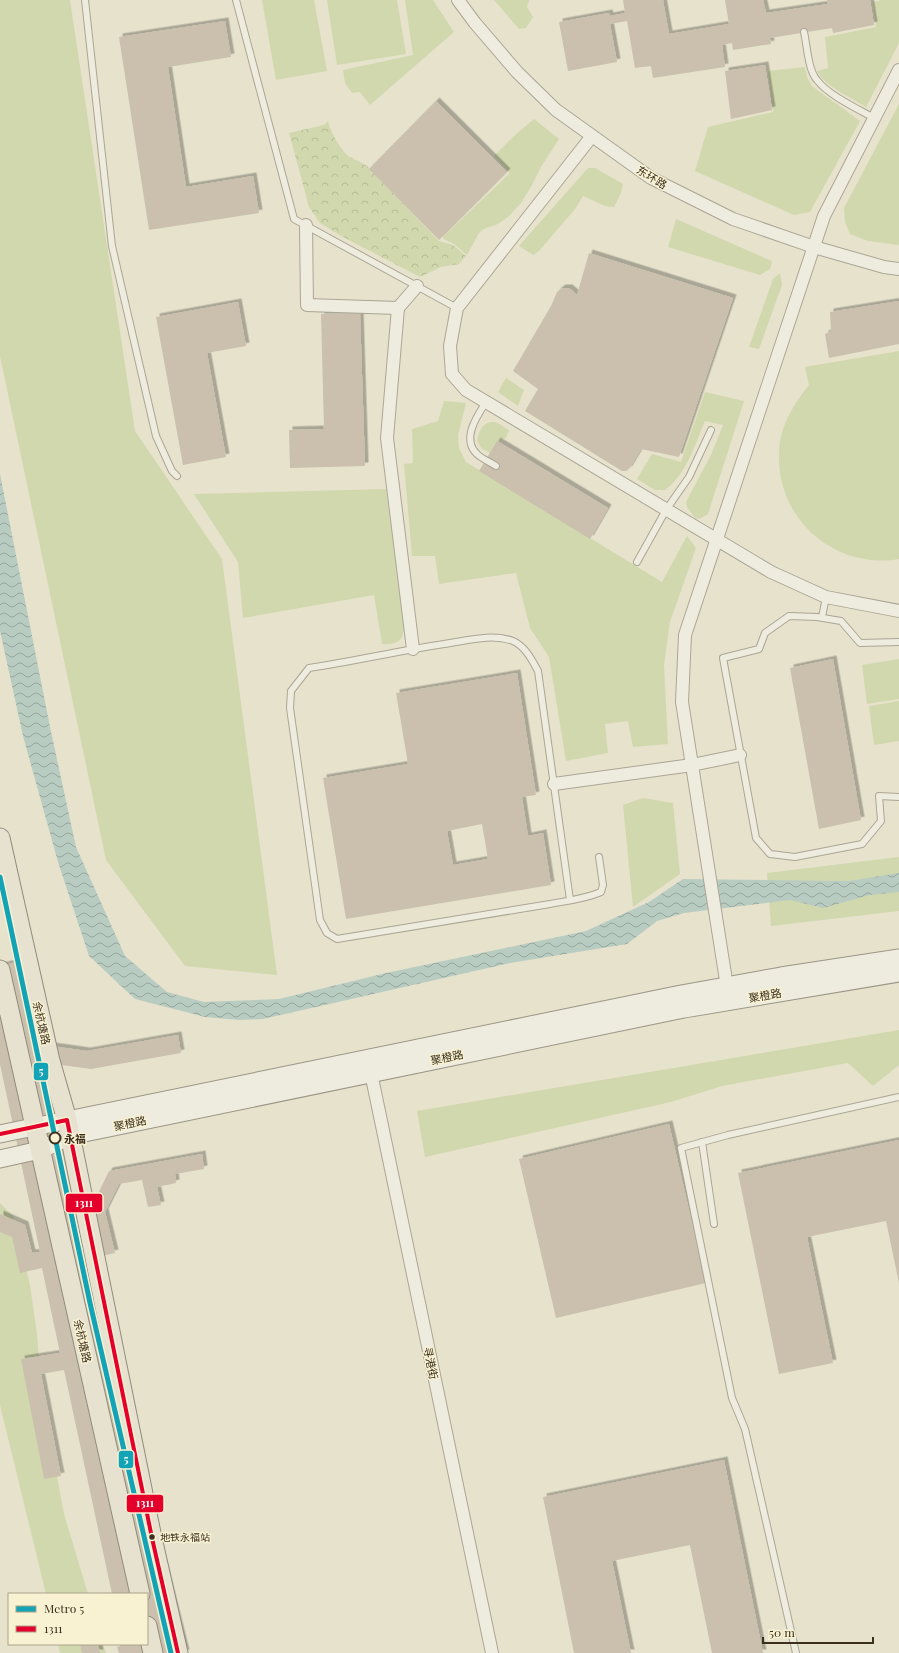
<svg xmlns="http://www.w3.org/2000/svg" width="899" height="1653" font-family="'Playfair Display','Noto Sans SC',serif">
<style>
.green{fill:#d2d8ae}
.park{fill:url(#park-crowns)}
.water{fill:url(#water-waves)}
.building{fill:#cac0ad;fill-rule:evenodd;filter:url(#shadow)}
.lines{fill:none;stroke-linecap:round;stroke-linejoin:round}
.lane-casing{stroke:#aba695;stroke-width:8}
.street-casing{stroke:#aba695;stroke-width:14}
.secondary-casing{stroke:#9b9586;stroke-width:19}
.primary-casing{stroke:#918b7c;stroke-width:21}
.lane{stroke:#eeebdf;stroke-width:6}
.street{stroke:#eeebdf;stroke-width:12}
.secondary{stroke:#eeebdf;stroke-width:17}
.primary{stroke:#e6e2cf;stroke-width:19}
.bus-1-casing{stroke:#f8f1d2;stroke-width:7}
.bus-1{stroke:#e4002b;stroke-width:4}
.metro-1-casing{stroke:#f8f1d2;stroke-width:8}
.metro-1{stroke:#12a3b7;stroke-width:5}
.stop-dot{fill:#f8f1d2;stroke:#3b2f1d;stroke-width:2}
.bus-dot{fill:#3b2f1d;stroke:#f8f1d2;stroke-width:1.5}
.labels{text-anchor:middle;dominant-baseline:central;stroke-width:3;stroke-linejoin:round;paint-order:stroke}
.bus-label{font-size:10px;fill:#3b2f1d;stroke:#f8f1d2;text-anchor:start}
.street-label{font-size:11px;fill:#3b2f1d;stroke:#f8f1d2}
.stop-label{font-size:11px;font-weight:bold;fill:#3b2f1d;stroke:#f8f1d2;text-anchor:start}
.line-badge{stroke:#f8f1d2;stroke-width:1.5}
.badge-label{font-size:11px;text-anchor:middle;font-weight:bold;fill:#fff}
</style>
<defs>
<pattern id="park-crowns" width="20" height="18" patternUnits="userSpaceOnUse"><rect width="20" height="18" fill="#d2d8ae"/><path d="M2 6a3 3 0 1 1 6 0M12 15a3 3 0 1 1 6 0" fill="none" stroke="#b5ba95"/></pattern>
<pattern id="water-waves" width="16" height="10" patternUnits="userSpaceOnUse"><rect width="16" height="10" fill="#b8ccc2"/><path d="M0 5q4-4 8 0t8 0" fill="none" stroke="#97a69d"/></pattern>
<filter id="shadow"><feDropShadow dx="3.5" dy="-3.5" stdDeviation="0" flood-color="#0004"/></filter>
</defs>
<rect width="100%" height="100%" fill="#e6e2cc"/>
<g class="green">
<path d="M0 0H70L135 431 222 559 277 975 185 966 106 860 0 356Z"/>
<path d="M262 0H314L327 71 276 80Z"/>
<path d="M327 0H397L406 54 337 65Z"/>
<path d="M405 0H433L454 32 370 105 360 92 352 93 345 83 343 70 413 55Z"/>
<path d="M494 0H529L527 7 533 17 526 28 519 29Z"/>
<path d="M882 0H899V43L866 107C852 98 823 85 817 71L828 68 825 37 876 27 873 2Z"/>
<path d="M805 67 807 77 812 86 860 121 810 212 794 215 695 171 708 127 773 112 768 71Z"/>
<path d="M899 104V245L868 241 850 234 845 222 844 208Z"/>
<path d="M534 119 559 139 541 167 532 185 521 203 508 217 498 224 484 229 479 233 467 255 454 244 442 238 510 173 494 156 515 135Z"/>
<path d="M588 168H595L623 184 621 193 614 207 605 206 583 196 575 209 539 251 533 255 519 246Z"/>
<path d="M676 219 772 261 770 269 760 275 668 247Z"/>
<path d="M780 273 782 285 759 349 749 347 773 279Z"/>
<path d="M899 351V559C835 570 776 519 779 453 780 426 793 405 809 385L805 367Z"/>
<path d="M506 378 524 390 518 406 498 392Z"/>
<path d="M705 392 744 401 708 514 699 519 695 518 687 507 686 502 711 455 723 425 705 421C695 444 687 474 665 490H655L637 479 652 454 681 462Z"/>
<path d="M444 401 466 403 458 435 459 448 466 462 662 582 687 536 696 548 670 622 664 665 668 744 633 747 628 721 605 724 608 753 566 761 549 657 530 628 516 573 439 584 435 556H412L404 464 413 463 412 429 438 421Z"/>
<path d="M491 422H496L509 430 506 438C497 439 494 446 490 453L482 449 477 441C479 432 481 424 491 422Z"/>
<path d="M386 489 404 624C404 641 398 645 382 644L374 595 243 618 238 562 194 494Z"/>
<path d="M899 659V699L867 704 862 665Z"/>
<path d="M899 701V741L874 745 869 706Z"/>
<path d="M643 798 673 803 680 874 633 907 623 805Z"/>
<path d="M899 857V911L771 926 767 873Z"/>
<path d="M899 1030V1065L873 1086 848 1063 722 1086 671 1102 425 1157 417 1111Z"/>
<path d="M0 1203 13 1216 30 1285 37 1334 42 1396 64 1514 88 1594H46L0 1405Z"/>
<path d="M58 1644H103L106 1653H60Z"/>
</g>
<path class="park" d="M328 121C330 131 340 148 347 155 351 158 361 162 367 166L439 241 453 245 466 256 459 264 441 267 420 277 343 237 320 223 309 207 289 133 324 125Z"/>
<path class="water" d="M0 474 50 727 76 847 125 956 167 992 204 1002 279 999 386 973 586 931 649 902 683 879 849 881 899 873V892L870 895 823 908 790 900 684 913 657 921 627 944 510 963 263 1019 239 1020 205 1017 135 999 89 956 58 862 23 736 0 631Z"/>
<g class="building">
<path d="M623 0H663L669 34 729 24 725 0H763L766 13 828 4 827 0H870L874 25 833 33 832 28 770 38 771 44 733 50 732 43 722 45 725 67 653 78 651 66 635 68 627 21 610 24 617 62 568 71 559 22 609 13 610 16 625 13Z"/>
<path d="M225 21 231 57 168 67 186 187 253 176 259 213 149 230 119 37Z"/>
<path d="M765 65 772 110 731 119 725 71Z"/>
<path d="M436 101 507 172 439 240 369 169Z"/>
<path d="M589 253 733 298 679 457 641 449 629 469 626 471H622L525 411 538 389 513 371 551 306 557 292 562 288H569L577 295Z"/>
<path d="M899 301V344L829 358 825 334 831 331 830 312Z"/>
<path d="M238 302 246 346 207 353 226 457 183 465 156 317Z"/>
<path d="M360 313 365 466 290 468 289 430 324 429 321 314Z"/>
<path d="M497 441 608 508 590 539 479 471Z"/>
<path d="M833 659 861 820 819 829 790 668Z"/>
<path d="M517 673 536 795 522 797 528 836 543 833 551 885 346 919 323 778 408 764 396 693ZM482 824 488 859 453 865 447 831Z"/>
<path d="M29 959 44 1045 87 1051 178 1035 181 1053 91 1069 47 1063 90 1210 109 1171 202 1154 204 1169 175 1174 176 1183 157 1187 161 1205 148 1207 142 1180 119 1184 105 1212 115 1253 88 1259 186 1653H119L117 1647 120 1646V1644H147V1594H112L64 1370 41 1374 61 1476 44 1479 21 1359 60 1353 42 1268 20 1273 12 1237 0 1232V1214L25 1225 32 1253 40 1252 0 1064V966Z"/>
<path d="M669 1124 706 1283 556 1318 519 1159Z"/>
<path d="M899 1140V1283L886 1221 807 1237 833 1363 779 1374 738 1173Z"/>
<path d="M724 1460 763 1653H712L690 1545 612 1561 631 1653H574L543 1497Z"/>
<path d="M80 1644H98L100 1653H82Z"/>
</g>
<g class="lines">
<defs>
<g id="lane">
<path d="M85 0 112 246 156 436 172 471 177 476"/>
<path d="M236 0 294 219 457 308"/>
<path d="M804 32C807 45 808 70 817 80 828 95 858 109 874 118"/>
<path d="M486 402C477 416 461 439 477 454 482 459 490 462 496 466"/>
<path d="M637 562 666 510 689 477 711 430"/>
<path d="M822 617 826 597"/>
<path d="M899 642 860 643 841 621 817 617 789 616 765 633 759 649 723 658 756 838 770 854 795 857 862 844 881 821 879 796 899 797"/>
<path d="M570 900 538 671C532 660 525 646 513 641 491 633 466 641 444 644 399 651 354 661 309 668L291 691 290 708 320 920 327 933 337 939 550 904C566 901 585 899 601 892L603 885 599 857"/>
<path d="M702 1142 714 1224"/>
<path d="M796 1653 745 1429 732 1398 681 1148 728 1135 899 1097"/>
</g>
<g id="street">
<path d="M458 0 475 23 517 72 556 110 651 178 733 219 814 247 884 267 899 269"/>
<path d="M592 136 457 308 450 346 452 374 466 390 771 572 826 597 899 611"/>
<path d="M306 225 307 305 398 308 417 286"/>
<path d="M398 308 387 438 413 649"/>
<path d="M554 784 692 765 740 755"/>
<path d="M728 993 682 702 685 635 824 216 899 70"/>
<path d="M371 1073 492 1653"/>
</g>
<g id="secondary">
<path d="M0 1134 681 994 781 976 899 958"/>
<path d="M0 1159 40 1150 70 1136 684 1009 899 973"/>
</g>
<g id="primary">
<path d="M0 838 50 1061 67 1120 152 1538 178 1653"/>
<path d="M0 970 140 1594"/>
<path d="M147 1626 153 1653"/>
</g>
</defs>
<use href="#lane" class="lane-casing"/>
<use href="#street" class="street-casing"/>
<use href="#secondary" class="secondary-casing"/>
<use href="#primary" class="primary-casing"/>
<use href="#lane" class="lane"/>
<use href="#street" class="street"/>
<use href="#secondary" class="secondary"/>
<use href="#primary" class="primary"/>
<defs>
<path id="bus-1" d="M0 1134 67 1120 152 1538 178 1653"/>
</defs>
<use href="#bus-1" class="bus-1-casing"/>
<use href="#bus-1" class="bus-1"/>
<defs>
<path id="metro-1" d="M0 877 90 1303 171 1653"/>
</defs>
<use href="#metro-1" class="metro-1-casing"/>
<use href="#metro-1" class="metro-1"/>
</g>
<circle class="stop-dot" cx="55" cy="1138" r="5.5"/>
<circle class="bus-dot" cx="152" cy="1537" r="3.5"/>
<g class="labels">
<g class="bus-label">
<text x="160" y="1537">地铁永福站</text>
</g>
<g class="street-label">
<text transform="translate(652 177) rotate(31)">东环路</text>
<text transform="translate(765 995) rotate(-10)">聚橙路</text>
<text transform="translate(42 1023) rotate(77)">余杭塘路</text>
<text transform="translate(447 1057) rotate(-12)">聚橙路</text>
<text transform="translate(130 1123) rotate(-12)">聚橙路</text>
<text transform="translate(83 1341) rotate(77)">余杭塘路</text>
<text transform="translate(431 1363) rotate(78)">寻港街</text>
</g>
<g class="stop-label">
<text x="64" y="1138">永福</text>
</g>
</g>
<g class="line-badge">
<rect x="33" y="1062" width="16" height="19" rx="4" fill="#12a3b7"/>
<rect x="65" y="1193" width="38" height="20" rx="4" fill="#e4002b"/>
<rect x="118" y="1450" width="16" height="19" rx="4" fill="#12a3b7"/>
<rect x="126" y="1494" width="38" height="19" rx="4" fill="#e4002b"/>
</g>
<g class="badge-label">
<text x="41" y="1075">5</text>
<text x="84" y="1207">1311</text>
<text x="126" y="1463">5</text>
<text x="145" y="1507">1311</text>
</g>
<rect x="8" y="1593" width="140" height="52" fill="#f8f1d2" stroke="#aca38a"/>
<rect x="16" y="1606" width="20" height="6" fill="#12a3b7" stroke="#aca38a"/>
<text x="44" y="1613" font-size="12" fill="#3b2f1d">Metro 5</text>
<rect x="16" y="1626" width="20" height="6" fill="#e4002b" stroke="#aca38a"/>
<text x="44" y="1633" font-size="12" fill="#3b2f1d">1311</text>
<path d="M763 1637v6h110v-6" fill="none" stroke="#3b2f1d" stroke-width="2"/>
<text x="769" y="1637" font-size="12" fill="#3b2f1d" stroke="#f8f1d2" stroke-width="3" paint-order="stroke">50 m</text>
</svg>
